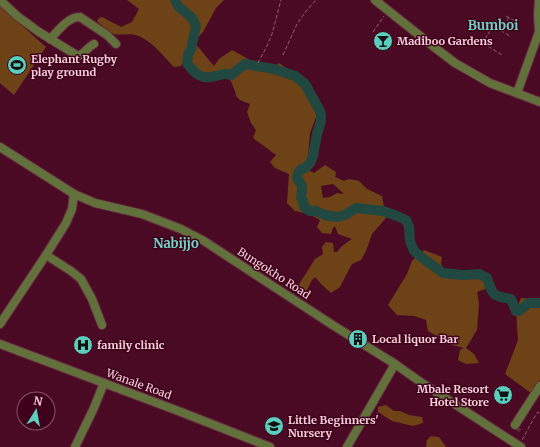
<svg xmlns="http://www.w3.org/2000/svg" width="540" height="447" font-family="Merriweather,serif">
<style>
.green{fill:#6e4217;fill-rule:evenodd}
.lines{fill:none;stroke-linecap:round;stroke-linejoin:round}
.river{stroke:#204841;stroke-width:10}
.minor-tunnel{stroke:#64273f;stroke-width:8;stroke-dasharray:8 4;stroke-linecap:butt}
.minor-casing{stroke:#662941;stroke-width:10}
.path{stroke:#915a6d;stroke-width:1;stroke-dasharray:4 2;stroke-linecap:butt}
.minor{stroke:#62713b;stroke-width:8}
.labels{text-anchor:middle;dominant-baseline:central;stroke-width:3;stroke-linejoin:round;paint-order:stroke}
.poi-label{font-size:11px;font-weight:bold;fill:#f7ced8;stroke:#3e001a;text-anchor:start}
.street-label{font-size:11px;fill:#f7ced8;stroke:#3e001a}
.quarter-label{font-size:13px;font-weight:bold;fill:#6ed5c4;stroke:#3e001a}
</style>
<rect width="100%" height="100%" fill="#4a0a24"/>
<g class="green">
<path d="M127 0H224L216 8 203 32 194 42 214 66 219 59 232 50 269 71 279 63 301 78 307 84 315 96 318 112 310 133 307 169 314 173 325 165 336 172 335 177 344 181 349 179 359 181 367 189 382 196 386 218 372 234 366 251 361 260 352 264 340 287 331 293 322 285 315 277 312 280 307 290 301 292 298 286 315 259 323 254 322 247 326 242 333 243 334 252H337L342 246 352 239 338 234 335 226 333 228 331 234 322 233 317 227 320 220 309 214 295 211 287 203 289 174 275 168 270 162 276 155 253 138 256 130 251 123 247 112 250 104 240 100 236 96 235 91 230 79 223 75C205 81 201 82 187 69L189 61 188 49 181 66 174 67C163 56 154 43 139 36 131 32 122 36 114 34 108 32 101 25 97 21L99 18 102 17 121 27 132 22 139 9ZM333 184 344 194 337 193 330 197 323 198 321 186Z"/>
<path d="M0 6 46 47 14 95 0 83Z"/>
<path d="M424 250 442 257 441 264 444 271 469 279 486 274 493 286 477 292 479 303 477 330 466 348 474 354 479 363 466 364 458 360 460 350 464 348 452 345 428 331 426 320 414 316 397 315 388 305 407 274 412 261Z"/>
<path d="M521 298 540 299V380L531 393 505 374 518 340 516 310Z"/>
<path d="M386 405 394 411H400L409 415 422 417 423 423 413 426 392 421 378 412V407Z"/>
<path d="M431 436 439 437 446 447H426L427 440Z"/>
</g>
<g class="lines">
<path class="river" d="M175 0 178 6 192 18 196 26 191 49 188 55 187 63C195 74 201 80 216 76 223 74 224 73 231 75L245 64 274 69 295 76 305 84 320 111 321 116V121L317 134 313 156 310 163 305 168 301 169 298 173 297 178 302 186V191L301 198 303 201 304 207 310 211H316L325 215 337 217 345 215 356 208 383 211 397 216 406 220 409 227 410 241 414 251 425 260 443 273 463 275 479 274 487 278C493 296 493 296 511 299L516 311H519L529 303H540"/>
<path class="minor-tunnel" d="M516 430 518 427"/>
<defs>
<g id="minor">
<path d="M0 0 17 16 39 32 78 56C84 54 88 47 94 44"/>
<path d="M375 0 434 47 455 63 490 83 540 102"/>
<path d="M50 39C58 31 69 16 80 17L107 35 116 44"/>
<path d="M517 93 539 32 538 15 539 0"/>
<path d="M0 147 74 194 95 203 142 214 181 229 204 241 331 324 395 364 422 383 521 447"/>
<path d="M46 255 71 271 81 279 92 299 102 325"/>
<path d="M0 324 46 255 66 223 72 209 74 194"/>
<path d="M0 344 181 412 270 447"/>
<path d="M515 425 540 386"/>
<path d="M75 447 93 410 104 383"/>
<path d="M347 447 395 364"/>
</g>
</defs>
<use href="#minor" class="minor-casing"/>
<g class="path">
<path d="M506 16 517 22"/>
<path d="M502 31 509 17"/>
<path d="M373 32 384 16"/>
<path d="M485 39 493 26 510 36"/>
<path d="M483 43 502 55"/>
<path d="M283 55 297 24 306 11 316 0"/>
<path d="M258 63 267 46 272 34 281 0"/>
<path d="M522 440 534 418 538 412 540 413"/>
</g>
<use href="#minor" class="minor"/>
</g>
<defs>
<symbol id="bar-disc" viewBox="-11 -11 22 22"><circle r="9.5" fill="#5acebc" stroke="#3e001a"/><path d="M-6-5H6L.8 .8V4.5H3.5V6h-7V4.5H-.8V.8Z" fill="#111"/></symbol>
<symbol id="stadium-disc" viewBox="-11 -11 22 22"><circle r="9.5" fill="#5acebc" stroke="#3e001a"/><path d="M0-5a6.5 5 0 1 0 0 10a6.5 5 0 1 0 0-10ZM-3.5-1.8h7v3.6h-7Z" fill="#111"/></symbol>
<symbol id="building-disc" viewBox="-11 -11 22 22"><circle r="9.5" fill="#5acebc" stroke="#3e001a"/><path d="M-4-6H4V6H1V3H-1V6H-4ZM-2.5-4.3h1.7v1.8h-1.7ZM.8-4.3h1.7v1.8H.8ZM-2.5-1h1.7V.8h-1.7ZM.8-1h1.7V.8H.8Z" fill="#111"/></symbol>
<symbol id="hospital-disc" viewBox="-11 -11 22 22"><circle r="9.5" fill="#5acebc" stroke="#3e001a"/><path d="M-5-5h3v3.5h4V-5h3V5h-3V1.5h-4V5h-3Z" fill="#111"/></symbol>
<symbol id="supermarket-disc" viewBox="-11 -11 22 22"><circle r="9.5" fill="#5acebc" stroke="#3e001a"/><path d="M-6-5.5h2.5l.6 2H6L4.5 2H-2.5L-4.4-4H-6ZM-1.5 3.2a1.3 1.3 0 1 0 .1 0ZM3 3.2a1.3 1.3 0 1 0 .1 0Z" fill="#111"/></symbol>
<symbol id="school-disc" viewBox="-11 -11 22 22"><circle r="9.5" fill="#5acebc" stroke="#3e001a"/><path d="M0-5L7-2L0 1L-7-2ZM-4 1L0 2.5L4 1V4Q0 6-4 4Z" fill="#111"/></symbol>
</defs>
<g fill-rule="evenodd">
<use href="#bar-disc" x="372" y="30" width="22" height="22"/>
<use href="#stadium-disc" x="6" y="54" width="22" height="22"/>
<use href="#building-disc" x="347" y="328" width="22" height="22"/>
<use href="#hospital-disc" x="72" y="334" width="22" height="22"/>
<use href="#supermarket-disc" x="492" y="384" width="22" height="22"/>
<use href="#school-disc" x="263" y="415" width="22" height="22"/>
</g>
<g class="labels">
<g class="poi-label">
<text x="397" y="41">Madiboo Gardens</text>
<text x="31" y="59">Elephant Rugby<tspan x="31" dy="13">play ground</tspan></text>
<text x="372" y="339">Local liquor Bar</text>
<text x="97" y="345">family clinic</text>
<text x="489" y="389" text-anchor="end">Mbale Resort<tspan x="489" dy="13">Hotel Store</tspan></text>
<text x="288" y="420">Little Beginners'<tspan x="288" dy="13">Nursery</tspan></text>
</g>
<g class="street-label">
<text transform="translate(274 273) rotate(33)">Bungokho Road</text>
<text transform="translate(139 384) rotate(20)">Wanale Road</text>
</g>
<g class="quarter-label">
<text x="493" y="25">Bumboi</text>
<text x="176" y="243">Nabijjo</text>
</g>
</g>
<g transform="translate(36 411) rotate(11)"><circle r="19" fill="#3e001a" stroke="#885266"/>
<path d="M0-3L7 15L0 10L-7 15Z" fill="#5acebc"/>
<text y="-6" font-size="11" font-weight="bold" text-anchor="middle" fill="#f7ced8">N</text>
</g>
</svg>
